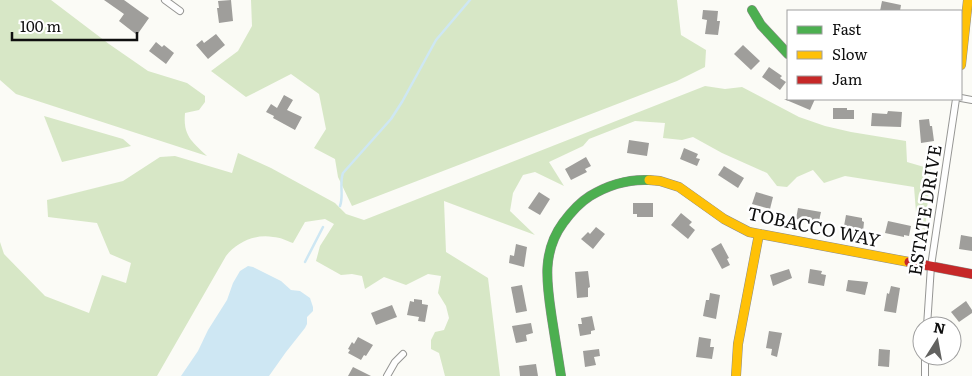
<svg xmlns="http://www.w3.org/2000/svg" width="972" height="376" font-family="Literata,serif">
<style>
.forest{fill:#d7e7c6}
.water{fill:#cee7f3}
.lines{fill:none;stroke-linecap:round;stroke-linejoin:round}
.stream{stroke:#cee7f3;stroke-width:2.5}
.building{fill:#9f9e9b}
.street-casing{stroke:#959593;stroke-width:8}
.fast-casing{stroke:#8c8c8a;stroke-width:10}
.slow-casing{stroke:#8c8c8a;stroke-width:10}
.jam-casing{stroke:#8c8c8a;stroke-width:10}
.street{stroke:#fefefe;stroke-width:6}
.fast{stroke:#4caf50;stroke-width:9}
.slow{stroke:#ffc107;stroke-width:9}
.jam{stroke:#c62828;stroke-width:9}
.labels{text-anchor:middle;dominant-baseline:central;stroke-width:5;stroke-linejoin:round;paint-order:stroke}
.street-label{font-size:18px;fill:#0f0f0f;stroke:#fff}
</style>
<rect width="100%" height="100%" fill="#fbfbf6"/>
<g class="forest">
<path d="M0 0H51L109 44 148 71 187 83 205 96V102L199 110 185 113C183 135 191 141 207 156L16 94 0 80Z"/>
<path d="M251 0H677L681 35 706 50 705 67 677 81 352 206 338 177 335 159 314 148 326 129 319 94 291 74 246 97 211 71 238 51 252 26Z"/>
<path d="M705 86 725 89 742 87 799 117 825 126 851 132 906 141 907 162 931 169 925 230 917 225 914 187 845 176 824 183 813 170 797 177 787 187 777 186 767 173 722 153 693 137 682 140 663 138 665 123 635 121 589 139 583 146 549 162 564 186 535 172 523 175 513 193 510 211 535 235 444 201 446 252 488 278 500 376H445L439 353 431 349V340L435 332 444 330 449 318 446 306 438 293 441 276 428 274 406 285 384 277 365 289 362 276 352 274 341 275 316 261 320 246 334 224 325 219 305 222 293 243C287 241 280 237 273 237 255 234 237 242 226 256L157 376H0V242L4 254 45 296 89 313 102 275 126 283 131 263 110 254 97 223 48 217 47 200 123 181 160 157 175 156 232 173 238 153 271 168 335 203 346 214 364 220Z"/>
<path d="M44 116 123 139 131 146 62 162Z"/>
</g>
<path class="water" d="M248 266 253 267 281 281 291 290 300 291 310 298 313 307V311L307 317V324L305 328 286 352 269 376H181L198 351 208 330 227 300 233 283 240 271Z"/>
<g class="lines">
<g class="stream">
<path d="M340 206C344 195 339 184 343 173L391 119 402 102 436 40 470 0"/>
<path d="M305 262 323 227"/>
</g>
</g>
<g class="building">
<path d="M104 0H124L149 18 137 35 119 21 124 14Z"/>
<path d="M231 0 233 21 219 23 217 8H219L218 1Z"/>
<path d="M882 1 901 5 900 11H880Z"/>
<path d="M703 10 718 11 717 21H720L718 35 705 34 707 20 702 19Z"/>
<path d="M216 34 225 45 208 59 196 45 202 40 204 43Z"/>
<path d="M156 42 162 47 164 45 174 53 166 64 149 51Z"/>
<path d="M743 45 760 61 751 70 734 54Z"/>
<path d="M769 67 782 76 780 78 786 82 780 90 762 77Z"/>
<path d="M284 95 293 100 287 110 302 117 295 130 273 118 274 116 266 112 271 104 277 108Z"/>
<path d="M784 99H815L810 110Z"/>
<path d="M833 108H847V110H854V119H833Z"/>
<path d="M888 111 902 112 901 127 871 126 872 113 887 114Z"/>
<path d="M929 119 930 126H932L934 141 921 143 919 120Z"/>
<path d="M629 140 649 143 647 156 627 153Z"/>
<path d="M684 148 698 154 696 158 700 159 697 166 680 159Z"/>
<path d="M586 157 591 166 585 169 587 172 571 180 565 169Z"/>
<path d="M724 166 744 178 738 188 718 175Z"/>
<path d="M539 192 550 199 540 215 528 208Z"/>
<path d="M756 192 773 197 770 209 752 204Z"/>
<path d="M633 203H653V217H637V214H633Z"/>
<path d="M798 208 821 212 819 221 813 220V222L796 219Z"/>
<path d="M681 213 692 222 689 225 695 230 688 239 671 225Z"/>
<path d="M846 215 862 218V221L864 222 863 232 852 230V227L844 226Z"/>
<path d="M888 221 911 226 909 236 904 235V237L885 233Z"/>
<path d="M596 227 605 234 593 249 581 239 588 232 590 234Z"/>
<path d="M961 235 972 237V251L959 249Z"/>
<path d="M721 243 729 258 727 259 730 265 722 269 711 249Z"/>
<path d="M516 244 527 247 524 267 509 263 510 255 514 256Z"/>
<path d="M789 269 792 278 773 286 770 275Z"/>
<path d="M810 269 822 271 821 274 826 275 824 286 808 283Z"/>
<path d="M588 271 590 287 588 288V297L577 298 575 272Z"/>
<path d="M848 280 868 282 865 295 846 291Z"/>
<path d="M522 285 527 311 516 313 511 287Z"/>
<path d="M891 286 900 288 896 313 884 311 887 293 889 294Z"/>
<path d="M710 293 720 295 716 319 703 316 706 300H709Z"/>
<path d="M414 299 422 300V304L428 305 425 322 418 321 419 317 407 315 410 301 414 302Z"/>
<path d="M966 301 972 310V313L959 322 951 312Z"/>
<path d="M392 305 397 317 376 325 371 313Z"/>
<path d="M592 316 595 330 591 331V334L580 336 578 324H582L581 318Z"/>
<path d="M531 323 533 333 526 335 527 341 516 343 512 326Z"/>
<path d="M769 331 782 333 777 357 771 355 772 349 766 348Z"/>
<path d="M358 337 373 345 366 356 364 355 361 360 348 353 350 350 348 349 352 342 354 344Z"/>
<path d="M699 337 711 339 710 347H714L712 359 696 357Z"/>
<path d="M599 349 600 356 594 357 596 365 585 367 583 351Z"/>
<path d="M879 349 890 350 889 367 878 366Z"/>
<path d="M536 364 538 376H520L519 366Z"/>
<path d="M353 367 371 376H348Z"/>
</g>
<g class="lines">
<defs>
<g id="street">
<path d="M165 0 180 11"/>
<path d="M961 98 972 100"/>
<path d="M927 326 931 266 956 99"/>
<path d="M387 376 395 362 403 354"/>
<path d="M925 376V356"/>
</g>
<g id="fast">
<path d="M752 10 761 25 788 54"/>
<path d="M561 376C558 357 555 338 552 319 547 285 541 253 563 223 571 212 579 203 590 196 608 185 628 179 649 180"/>
</g>
<g id="slow">
<path d="M961 65 968 0"/>
<path d="M649 180 660 181 679 187 724 219 749 232 909 262"/>
<path d="M736 376 738 344 759 234"/>
</g>
<path id="jam" d="M909 262 972 274"/>
</defs>
<use href="#street" class="street-casing"/>
<use href="#fast" class="fast-casing"/>
<use href="#slow" class="slow-casing"/>
<use href="#jam" class="jam-casing"/>
<use href="#street" class="street"/>
<use href="#fast" class="fast"/>
<use href="#slow" class="slow"/>
<use href="#jam" class="jam"/>
</g>
<g class="labels">
<g class="street-label">
<text transform="translate(924 210) rotate(-81)">ESTATE DRIVE</text>
<text transform="translate(814 226) rotate(12)">TOBACCO WAY</text>
</g>
</g>
<rect x="787" y="10" width="175" height="90" fill="#ffffff" stroke="#9f9f9f"/>
<rect x="797" y="26" width="25" height="8" fill="#4caf50" stroke="#9f9f9f"/>
<text x="832" y="35" font-size="15" fill="#0f0f0f">Fast</text>
<rect x="797" y="51" width="25" height="8" fill="#ffc107" stroke="#9f9f9f"/>
<text x="832" y="60" font-size="15" fill="#0f0f0f">Slow</text>
<rect x="797" y="76" width="25" height="8" fill="#c62828" stroke="#9f9f9f"/>
<text x="832" y="85" font-size="15" fill="#0f0f0f">Jam</text>
<g transform="translate(937 341) rotate(11)"><circle r="24" fill="#ffffff" stroke="#9f9f9f"/>
<path d="M0-4L9 19L0 12L-9 19Z" fill="#626260"/>
<text y="-8" font-size="14" font-weight="bold" text-anchor="middle" fill="#0f0f0f">N</text>
</g>
<path d="M12 32v8h125v-8" fill="none" stroke="#0f0f0f" stroke-width="2.5"/>
<text x="20" y="32" font-size="15" fill="#0f0f0f" stroke="#ffffff" stroke-width="4" paint-order="stroke">100 m</text>
</svg>
